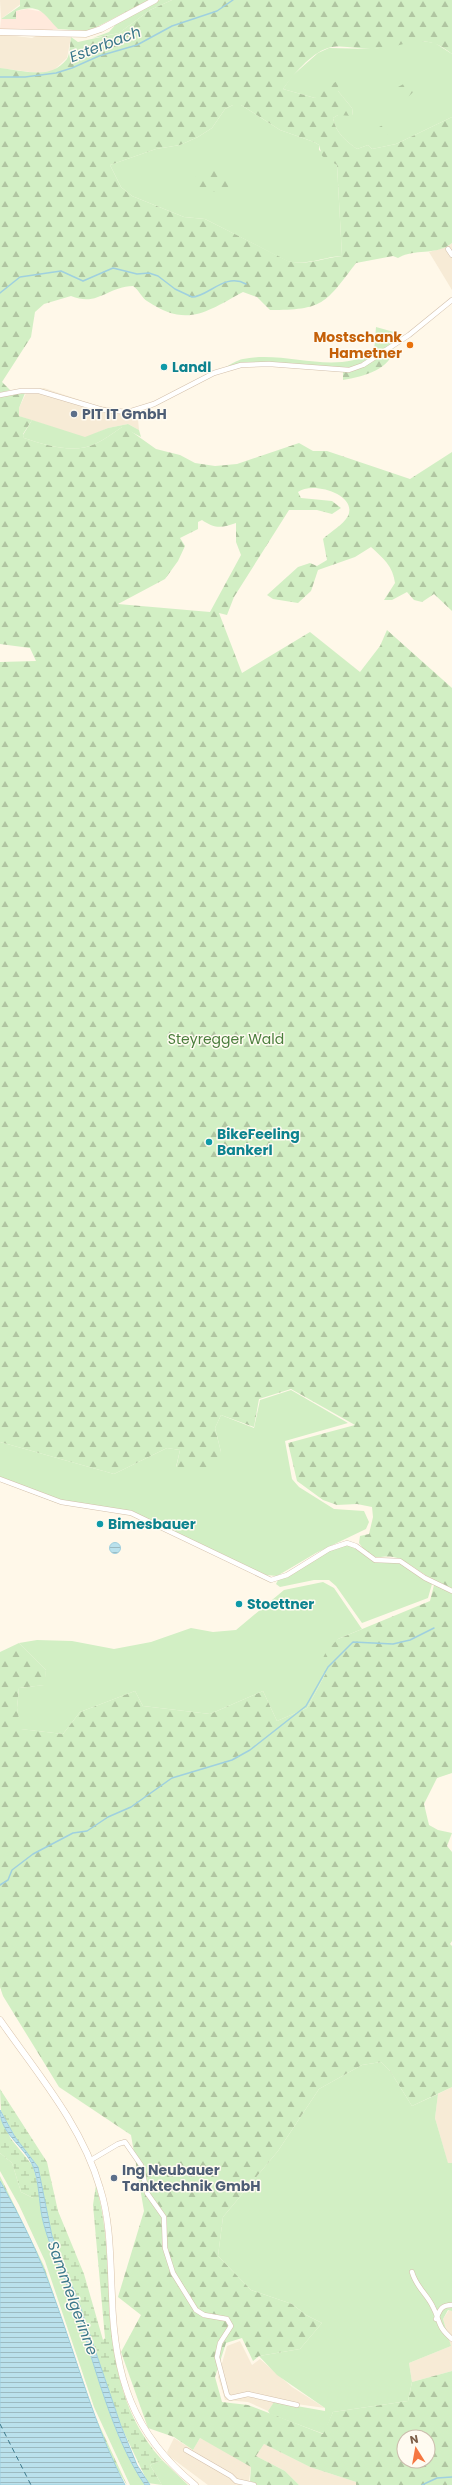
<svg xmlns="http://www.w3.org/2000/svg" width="452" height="2485" font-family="Poppins,sans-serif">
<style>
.residential{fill:#f7ebd6}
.commercial{fill:#ffe9dc}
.grass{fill:#d2efc4}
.forest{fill:url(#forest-firs);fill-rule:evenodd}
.wetland{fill:url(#wetland-marsh)}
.water{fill:url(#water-rules);stroke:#9fd0df}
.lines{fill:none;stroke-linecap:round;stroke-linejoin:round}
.stream{stroke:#9fd0df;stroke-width:1.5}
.ferry{stroke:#3b788b;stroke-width:1;stroke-dasharray:5 4;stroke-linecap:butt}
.street-casing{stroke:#d3c0ac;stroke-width:5.5}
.secondary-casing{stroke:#d9c3ab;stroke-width:7}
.street{stroke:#fff;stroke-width:4.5}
.secondary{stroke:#fff;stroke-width:6}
.food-dot{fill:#e8710a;stroke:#fffbf1;stroke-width:1.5}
.culture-dot{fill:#0f9aa8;stroke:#fffbf1;stroke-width:1.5}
.service-dot{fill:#5c6f8a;stroke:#fffbf1;stroke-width:1.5}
.labels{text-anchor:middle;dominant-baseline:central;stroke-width:3;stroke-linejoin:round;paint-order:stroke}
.food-label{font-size:14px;font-weight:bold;fill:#c56008;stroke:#fffbf1;text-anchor:end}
.culture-label{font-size:14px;font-weight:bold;fill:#0d838f;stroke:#fffbf1;text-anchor:start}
.service-label{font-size:14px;font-weight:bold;fill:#4e5e75;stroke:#fffbf1;text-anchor:start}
.park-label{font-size:14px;fill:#4a7e3c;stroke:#fffbf1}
.water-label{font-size:15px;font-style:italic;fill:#3b788b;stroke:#fffbf1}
</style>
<defs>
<pattern id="forest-firs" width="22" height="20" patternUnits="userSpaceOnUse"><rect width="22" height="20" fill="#d2efc4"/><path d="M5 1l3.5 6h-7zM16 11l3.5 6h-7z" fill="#b0c5a1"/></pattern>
<pattern id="wetland-marsh" width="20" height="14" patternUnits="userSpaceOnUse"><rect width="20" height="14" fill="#d2efc4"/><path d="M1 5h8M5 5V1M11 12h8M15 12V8" fill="none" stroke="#b0c5a1"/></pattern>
<pattern id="water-rules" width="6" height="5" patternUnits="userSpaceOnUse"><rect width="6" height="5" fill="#bae1ec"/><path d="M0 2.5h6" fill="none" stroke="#9cbac1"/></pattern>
</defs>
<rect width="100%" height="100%" fill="#fff8e9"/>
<g class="residential">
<path d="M0 0H20L22 3 1 19Z"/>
<path d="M0 34 32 38 38 35 71 37 67 58 53 71 37 73 0 68Z"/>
<path d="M452 243V290L429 252 447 247Z"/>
<path d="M44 388 98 406 123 409 137 408 139 430 128 424 108 428 85 438 19 416V408L28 389Z"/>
<path d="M452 2087V2163L448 2164 435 2118 438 2094Z"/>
<path d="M449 2310 452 2311V2371L412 2382 409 2363 451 2346 443 2319Z"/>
<path d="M240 2341 252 2365 260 2359 292 2387 325 2408 275 2401 268 2411 248 2402 225 2400 218 2377 227 2346Z"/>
<path d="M174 2438 193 2450 200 2438 226 2451 251 2467 249 2481 256 2485H208L169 2456 167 2452Z"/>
<path d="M264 2444 310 2467 356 2482V2485H299L285 2471 256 2456Z"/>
</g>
<path class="commercial" d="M27 9 44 12 58 29H53L52 31 0 29 1 19H15L16 11Z"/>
<g class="grass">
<path d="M160 0H172L150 10 119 33 93 38 109 32 118 22Z"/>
<path d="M415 40 435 43 452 54V117L396 144 372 149 368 145 357 149C345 140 336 133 333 118L338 115H353L352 108 338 91 315 98 283 89 292 76 318 53 329 48 375 49Z"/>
<path d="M233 105H241L280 130 314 142 319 145V150L337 165 342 256C322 257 308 266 287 261L205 219 184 217 132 196 121 187 110 165 156 149 180 145 198 137 212 128 225 109Z"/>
<path d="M376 327 401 334 403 337 362 364 350 369 261 362 224 368C230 365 237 360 243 359 287 350 333 376 374 352Z"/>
<path d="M32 420 85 437 108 428 128 424 139 430 141 437 122 427C113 433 104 440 95 444 74 454 45 445 24 438L23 435Z"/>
<path d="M291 1390 348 1423 285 1441 292 1479 299 1487 334 1509 364 1511 369 1522 366 1529 316 1553 277 1576 266 1575 135 1516 54 1502 0 1481V1442L114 1474 167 1448 180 1450 176 1467 221 1452 215 1428 221 1415 254 1428 260 1400Z"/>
<path d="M349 1545 375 1561 401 1562 432 1584 428 1598 362 1623 336 1586 329 1580H314L280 1587 276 1584 278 1580 336 1547Z"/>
<path d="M323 1582 334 1588 362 1629 338 1639 326 1673 307 1708 277 1721 263 1691 210 1714 143 1706 135 1691 80 1712 63 1734 20 1729 17 1708 19 1688 44 1685 46 1670 19 1643 37 1640 72 1641 114 1649 151 1642 191 1628 213 1632 236 1630 284 1590Z"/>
<path d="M381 2062 390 2071 412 2106 438 2094 435 2118 448 2163H452V2311L448 2310 443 2319 451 2346 409 2363 412 2382 408 2401 333 2412 324 2434 270 2414 268 2411 274 2402 325 2411V2408L277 2375 259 2356 300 2349 322 2323 306 2315 292 2304 251 2290 218 2256 223 2217 278 2151 319 2089 362 2065Z"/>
<path d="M0 2153 12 2163 21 2192 33 2198H41L44 2226 64 2275 97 2374 118 2433 145 2485H130L94 2407 45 2261 19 2205 0 2171Z"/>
<path d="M162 2460 188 2485H162L150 2465Z"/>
</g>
<g class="forest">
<path d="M20 0H149L89 31 58 29C43 14 41 3 16 11V19H1L20 6Z"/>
<path d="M172 0H452V54C422 29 406 48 374 49 359 50 343 44 328 48 310 54 294 74 283 89L315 98 339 79 338 91 352 108 353 116 338 115 333 118C336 133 345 140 357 149L368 145 372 149 396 144 452 117V243C437 256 415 248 398 258L393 256 356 263C325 304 323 310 270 310L257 297 243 292C206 312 187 328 147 301 142 298 139 290 133 286 106 287 98 307 71 296L44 304 35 312 31 337 2 382 10 390 0 393V68C23 70 50 81 67 59 70 54 70 43 71 37L78 42 119 33 150 10ZM233 105H241L280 130 314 142 319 145 322 156 337 165 342 256C322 258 307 266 288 261L205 219 184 217 132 196 121 187 110 165 156 149 180 145 198 137 212 128 225 109Z"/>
<path d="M409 81 415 89C411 96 406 99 398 98L395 94 398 87Z"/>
<circle cx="383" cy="131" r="5.5"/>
<path d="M217 166 225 170 232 177 227 191 208 192 195 190 192 186C193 173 206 170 217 166Z"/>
<path d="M394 346C392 370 364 376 343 380V372C362 371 378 357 394 346Z"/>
<path d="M10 393H25L19 408V416L32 420 23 434 24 438C45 445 74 454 95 444 104 440 113 433 122 427H125L156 449 180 455 195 463 215 466 237 464 299 443 313 451H327L410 479 452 452V611L434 594 422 602 414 600 407 592 392 600H384L395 583C393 566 383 558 371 547L355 557 318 570 311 591 298 603 273 599 267 595 298 567 310 563 317 566 327 560 323 539C330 532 343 525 348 516 358 494 312 481 298 492L301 498 332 501 341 508 332 514 317 510H289L234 597 227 615 219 613 242 673 310 632 360 672 380 646 387 630 452 688V1773L437 1778 424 1804 429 1825 438 1830 452 1833 447 1846 452 1852V1941L450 1944 452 1946V2087L412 2106 390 2071 381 2062 362 2065 319 2089 278 2151 223 2217 218 2256 251 2290 292 2304 306 2315 322 2323 300 2349 259 2356 253 2361 242 2338 226 2343 215 2377 222 2402 248 2405 323 2434 333 2412 408 2401 412 2382 452 2371V2485H356V2482L310 2467 264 2444 256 2456 285 2471 299 2485H257L250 2481 251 2467 200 2438 193 2450 174 2437 148 2428 121 2352 141 2315 118 2297 144 2211 131 2135 59 2087 3 1996 0 1987V1652L19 1643 46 1670 45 1685 19 1688 17 1708 21 1729 63 1734 80 1712 135 1691 143 1706 210 1714 263 1691 277 1721 307 1708 326 1673 319 1666 327 1650 338 1639 430 1601 435 1581C423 1574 412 1565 400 1559 380 1551 376 1567 359 1543L360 1536 369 1534 373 1517 372 1507 357 1504 337 1505 323 1500 297 1481 288 1443 355 1425 291 1389 259 1399 254 1427 221 1415 215 1428 221 1452 212 1467 176 1468 180 1450 167 1448 114 1474 0 1442V662L36 661 30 648 0 644V396ZM202 520C215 529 222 528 236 523V542L241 555 210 612 118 604 165 579 178 561 185 546 180 538 198 529V522ZM404 2437H428V2461H404Z"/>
</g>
<g class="wetland">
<path d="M0 2089 47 2162 58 2211 84 2274 103 2340 105 2338 93 2205 96 2185C122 2279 90 2380 162 2460L150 2465 162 2485 148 2483 121 2426 79 2303 52 2236 38 2167 15 2137 1 2111Z"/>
<path d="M0 2117 11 2139 33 2166 41 2198H33L21 2192 12 2163 0 2153Z"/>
<path d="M0 2176 44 2266 95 2416 127 2485 113 2463 98 2429 43 2268 0 2181Z"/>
</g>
<g class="water">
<circle cx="115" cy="1548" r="5.5"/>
<path d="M0 2110 15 2137 38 2167 52 2236 79 2303 121 2426 137 2465 150 2485H145C112 2438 95 2364 76 2310 67 2282 52 2254 44 2225 39 2208 40 2189 35 2172 29 2148 0 2136 0 2110Z"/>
<path d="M0 2181C21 2218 40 2256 54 2297 78 2362 93 2423 125 2485H0Z"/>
</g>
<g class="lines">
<g class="stream">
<path d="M0 77H25L56 73 72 68 99 56 137 45 172 26 217 11 233 0"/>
<path d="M0 293 20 277 61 271 83 281 113 268 137 274 149 273 158 276 175 289 192 297C208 297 225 272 246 284"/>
<path d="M0 1885 8 1880 12 1870 33 1854 73 1833 87 1831 108 1817 131 1807 172 1778 232 1760 250 1750 306 1706 328 1667 353 1642 393 1644 410 1640 434 1628"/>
<path d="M422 2485 437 2478 452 2477"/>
</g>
<path class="ferry" d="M0 2424 31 2485"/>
<defs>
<g id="street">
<path d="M448 249 452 255"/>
<path d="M0 395 21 391H39L103 410 128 412 154 404 214 373 241 365 269 364 349 370 363 365 409 335 452 300"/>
<path d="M0 1479 61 1502 131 1513 271 1580 287 1575 329 1549 347 1543 356 1546 375 1560 400 1561 425 1578 452 1591"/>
<path d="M91 2160 118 2144 125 2142 141 2165 147 2193 164 2217 165 2248 173 2273 196 2310 204 2315 227 2319 231 2326 220 2343 217 2357 227 2395 230 2398 248 2394 297 2405"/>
<path d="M412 2272C416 2287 427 2294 433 2307 441 2322 436 2325 452 2339"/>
<path d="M436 2319C440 2310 441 2305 452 2305"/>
<path d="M186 2450 231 2476 236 2481 254 2485"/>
</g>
<g id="secondary">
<path d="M0 32 86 34 101 29 155 0"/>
<path d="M0 2020C37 2073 82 2125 100 2188 111 2223 110 2259 112 2296 114 2375 132 2434 195 2485"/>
</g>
</defs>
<use href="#street" class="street-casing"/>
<use href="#secondary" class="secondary-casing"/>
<use href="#street" class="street"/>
<use href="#secondary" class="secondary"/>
</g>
<circle class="food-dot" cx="410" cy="345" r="4"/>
<g class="culture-dot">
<circle cx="164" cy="367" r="4"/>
<circle cx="209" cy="1142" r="4"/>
<circle cx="100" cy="1524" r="4"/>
<circle cx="239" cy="1604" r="4"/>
</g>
<g class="service-dot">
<circle cx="74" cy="414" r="4"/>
<circle cx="114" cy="2178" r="4"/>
</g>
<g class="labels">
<g class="food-label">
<text x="402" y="337">Mostschank<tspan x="402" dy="16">Hametner</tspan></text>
</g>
<g class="culture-label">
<text x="172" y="367">Landl</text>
<text x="217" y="1134">BikeFeeling<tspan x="217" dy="16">Bankerl</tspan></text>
<text x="108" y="1524">Bimesbauer</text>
<text x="247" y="1604">Stoettner</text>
</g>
<g class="service-label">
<text x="82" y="414">PIT IT GmbH</text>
<text x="122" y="2170">Ing Neubauer<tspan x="122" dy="16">Tanktechnik GmbH</tspan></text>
</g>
<g class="park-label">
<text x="226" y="1039">Steyregger Wald</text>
</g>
<g class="water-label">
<text transform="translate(105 44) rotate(-21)">Esterbach</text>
<text transform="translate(73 2298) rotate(70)">Sammelgerinne</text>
</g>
</g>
<g transform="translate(416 2449) rotate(349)"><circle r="19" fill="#fffbf1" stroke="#cbbdad"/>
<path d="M0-3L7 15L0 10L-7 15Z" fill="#f57741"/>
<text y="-6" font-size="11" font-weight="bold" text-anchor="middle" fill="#7d5f48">N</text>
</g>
</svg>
